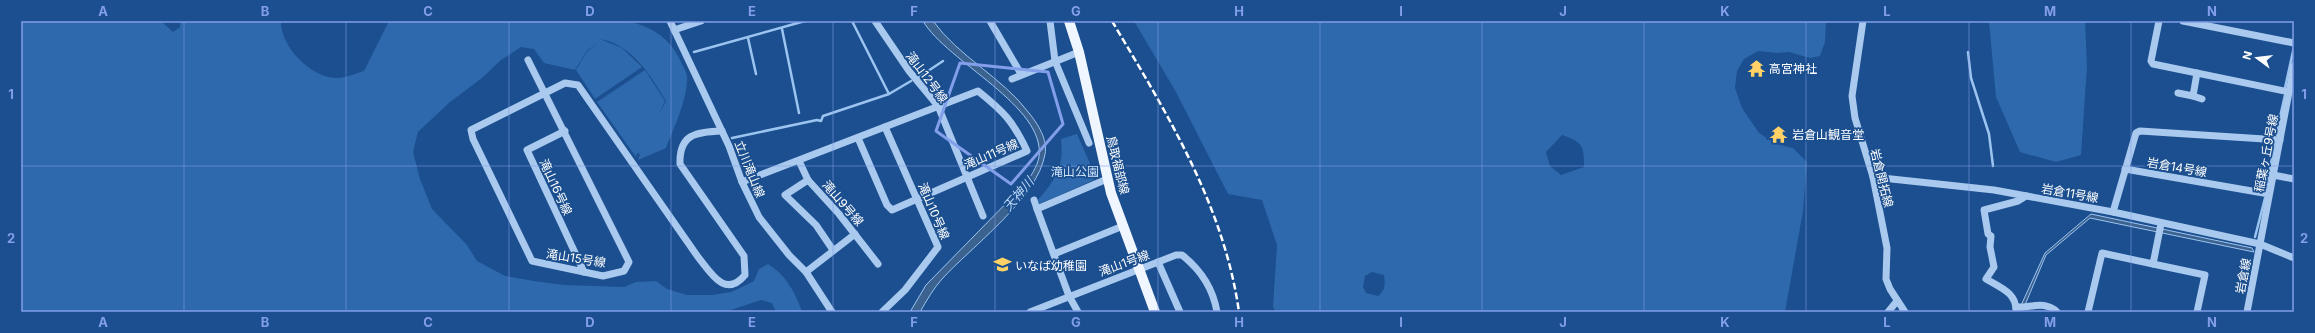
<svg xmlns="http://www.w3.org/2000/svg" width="2315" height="333" font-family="Inter,'Noto Sans JP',sans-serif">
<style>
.green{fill:#2e69ad;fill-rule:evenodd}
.water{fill:#3c6290;stroke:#9cc4f0}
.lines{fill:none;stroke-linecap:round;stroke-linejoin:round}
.stream{stroke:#9cc4f0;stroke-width:2.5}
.minor{stroke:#a9c9ee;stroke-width:7}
.major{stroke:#f0f6ff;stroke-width:10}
.rail{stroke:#fff;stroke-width:2.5;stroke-dasharray:7 3;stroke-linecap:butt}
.marked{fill:none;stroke:#839eea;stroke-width:3;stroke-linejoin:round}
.grid{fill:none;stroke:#839eea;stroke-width:1;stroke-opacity:0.55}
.labels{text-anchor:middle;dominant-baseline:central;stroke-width:3.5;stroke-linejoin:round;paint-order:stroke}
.poi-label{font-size:12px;fill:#fff;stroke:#1b4f8f;text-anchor:start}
.street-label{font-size:12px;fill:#fff;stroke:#1b4f8f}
.park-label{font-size:12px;fill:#cfe3fa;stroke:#1b4f8f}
.water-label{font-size:13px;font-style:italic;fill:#b5d3f5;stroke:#1b4f8f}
.neatline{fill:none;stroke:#839eea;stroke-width:1.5}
.grid-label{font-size:13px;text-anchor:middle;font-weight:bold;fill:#839eea}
</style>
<rect width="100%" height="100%" fill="#1b4f8f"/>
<g class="green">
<path d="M21 21H161L173 32 180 27V21H281C280 47 313 80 340 78 348 77 356 73 364 71L389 21H618C647 22 671 37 682 64 684 68 687 73 687 78 687 101 674 127 666 148L638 160 640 154 637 153 636 157 597 102 621 86 643 115 658 117 643 115 621 86 645 70 665 101 658 116 666 101C651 76 632 44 600 39L622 48 642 67 595 99 576 70 586 53 599 41 586 52 575 70 544 63 534 49 521 47 501 60 482 78 450 102 418 132 413 152 420 179 432 209 467 245 477 261 505 276 534 281 564 285 624 287 636 282 656 281 667 289 687 295H712L731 292 744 286 754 281 759 269 768 264C785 274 796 293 802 312H776L772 303 761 300 725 312H21Z"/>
<path d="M1134 21H1826L1825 42 1820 56 1810 58 1789 52 1777 53 1758 51 1744 59 1737 71 1735 88 1742 108 1759 133 1776 144 1793 148 1807 162 1803 211 1785 312H1276L1273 307 1277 245 1262 200 1228 194 1176 92ZM1562 135C1583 142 1584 146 1584 167L1561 175 1550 166 1546 152ZM1372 272 1384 275C1385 284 1386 290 1378 296L1366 293 1363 287 1365 276Z"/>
<path d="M1989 21H2085L2087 66 2081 155 2056 162 2020 152 1996 97Z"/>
<path d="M1077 134 1095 175 1094 180 1039 204 1038 200C1056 179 1064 167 1061 139Z"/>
</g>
<g class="water">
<path d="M923 21H933C959 57 1002 77 1029 113 1038 124 1048 140 1045 154 1038 198 971 247 942 279 933 289 927 300 920 312H910L926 285 1025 184C1031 176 1037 167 1039 157 1046 106 947 62 923 21Z"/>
<path d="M2091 214 2252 248 2254 252 2090 218 2046 255 2022 312H2018L2045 253Z"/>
</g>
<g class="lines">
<g class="stream">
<path d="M852 21 889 94"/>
<path d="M782 29 799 113"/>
<path d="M748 38 756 74"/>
<path d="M694 52 805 21"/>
<path d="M1968 52 1971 78 1989 134 1993 166"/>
<path d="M919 77 943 61"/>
<path d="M2285 88 2294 47"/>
<path d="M2280 117 2285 95"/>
<path d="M2277 135 2279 122"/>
<path d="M732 138 817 120 821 121 823 116 889 94 911 81"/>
<path d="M2266 189 2275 143"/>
<path d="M2255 237 2265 198"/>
</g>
<g class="minor">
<path d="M670 21 729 146 742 182 759 217 789 255 806 272 832 312"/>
<path d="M875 21 909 71 938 106 983 216"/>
<path d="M990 21 1021 74"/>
<path d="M1050 21 1055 61 1089 143"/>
<path d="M1863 21 1852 96 1855 118 1873 177 1887 248 1886 279 1890 289 1905 312"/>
<path d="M2159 21 2151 61 2153 64 2289 92"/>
<path d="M2183 21 2294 43"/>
<path d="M674 30 701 21"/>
<path d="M528 60 629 262 624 271 603 276 532 261 473 139 471 130 565 83 578 85 698 257C711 273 725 299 745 275L744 256 680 164C679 134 696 132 722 131"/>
<path d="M1012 79 1079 52"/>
<path d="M2178 93 2193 96 2197 73"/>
<path d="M2193 96 2202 99"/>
<path d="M565 131 527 150 584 272"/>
<path d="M799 161 808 180"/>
<path d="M2125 169 2269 194"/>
<path d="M2273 175 2294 179"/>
<path d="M1873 177 1994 190 2113 212 2260 244 2294 258"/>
<path d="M742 182 978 91C1004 112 1013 121 1027 151L892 210 887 205 858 138"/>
<path d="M1034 200 1037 209"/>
<path d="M2113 212 2136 133 2140 131 2280 140"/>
<path d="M833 250 816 225 785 195 808 180 839 214 878 264"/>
<path d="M1054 254 1123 226"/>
<path d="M1158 262 1180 312"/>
<path d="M2153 264 2205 275 2197 312"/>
<path d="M806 272 855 234"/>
<path d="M2016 307C2030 308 2045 300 2057 312"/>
<path d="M882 312 905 290 938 247 885 127"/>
<path d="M1030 312 1176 255H1182C1201 270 1213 288 1217 312"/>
<path d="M1078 312 1069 296 1037 209 1107 179"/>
<path d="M1888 312 1897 301"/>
<path d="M2016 312C2017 293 2001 288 1986 279L1994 267 1990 247 1991 236 1988 234 1984 210 2018 201 2026 196"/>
<path d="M2088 312 2102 253 2153 264 2161 224"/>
<path d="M2247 312 2294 66"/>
</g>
<path class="major" d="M1069 21 1079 52 1111 193 1155 312"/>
<path class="rail" d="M1112 21C1166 112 1224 205 1239 312"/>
</g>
<path class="marked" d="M960 63 1048 72 1063 124 1011 184 936 131Z"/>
<path class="grid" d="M184 21V312M346 21V312M509 21V312M671 21V312M833 21V312M995 21V312M1158 21V312M1320 21V312M1482 21V312M1644 21V312M1806 21V312M1969 21V312M2131 21V312M21 166H2294"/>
<defs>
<symbol id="temple-bare" viewBox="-9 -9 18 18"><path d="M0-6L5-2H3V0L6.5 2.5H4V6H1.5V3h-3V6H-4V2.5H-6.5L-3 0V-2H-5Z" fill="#ffd166" stroke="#1b4f8f" stroke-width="2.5" paint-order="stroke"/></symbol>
<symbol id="school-bare" viewBox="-9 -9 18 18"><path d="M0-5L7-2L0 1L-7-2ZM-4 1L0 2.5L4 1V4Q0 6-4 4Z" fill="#ffd166" stroke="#1b4f8f" stroke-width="2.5" paint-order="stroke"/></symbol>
</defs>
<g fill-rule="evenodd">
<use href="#temple-bare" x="1744" y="56" width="25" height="25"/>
<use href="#temple-bare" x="1766" y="122" width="25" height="25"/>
<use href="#school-bare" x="990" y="252" width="25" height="25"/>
</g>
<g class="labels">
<g class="poi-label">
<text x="1769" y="68">高宮神社</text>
<text x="1792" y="134">岩倉山観音堂</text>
<text x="1015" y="265">いなば幼稚園</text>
</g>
<g class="street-label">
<text transform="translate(927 77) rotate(53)">滝山12号線</text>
<text transform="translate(2266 153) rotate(-79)">稲葉ヶ丘9号線</text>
<text transform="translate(991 154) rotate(-23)">滝山11号線</text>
<text transform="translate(1118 165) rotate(76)">鳥取福部線</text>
<text transform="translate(2177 167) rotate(10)">岩倉14号線</text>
<text transform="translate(750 169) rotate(68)">立川滝山線</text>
<text transform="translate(1882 178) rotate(76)">岩倉開拓線</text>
<text transform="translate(556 187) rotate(65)">滝山16号線</text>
<text transform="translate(2070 193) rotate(10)">岩倉11号線</text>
<text transform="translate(843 203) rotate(49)">滝山9号線</text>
<text transform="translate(934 211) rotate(67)">滝山10号線</text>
<text transform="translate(576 258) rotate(9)">滝山15号線</text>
<text transform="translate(1124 263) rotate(-20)">滝山1号線</text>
<text transform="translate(2243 276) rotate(-79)">岩倉線</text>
</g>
<g class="park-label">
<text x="1075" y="171">滝山公園</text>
</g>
<g class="water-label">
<text transform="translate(1018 194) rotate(-49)">天神川</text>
</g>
</g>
<rect width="2315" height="333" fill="none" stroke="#1b4f8f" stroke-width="44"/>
<g transform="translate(2257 58) rotate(285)" stroke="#1b4f8f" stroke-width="3" paint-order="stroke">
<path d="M0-3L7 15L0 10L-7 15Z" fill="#ffffff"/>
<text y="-6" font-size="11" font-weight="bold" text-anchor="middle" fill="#ffffff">N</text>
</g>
<rect x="22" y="22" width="2271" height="289" class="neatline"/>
<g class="grid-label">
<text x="103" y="16">A</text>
<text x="265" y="16">B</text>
<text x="428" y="16">C</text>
<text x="590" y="16">D</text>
<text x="752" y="16">E</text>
<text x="914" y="16">F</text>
<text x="1076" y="16">G</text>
<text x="1239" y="16">H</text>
<text x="1401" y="16">I</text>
<text x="1563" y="16">J</text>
<text x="1725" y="16">K</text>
<text x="1887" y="16">L</text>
<text x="2050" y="16">M</text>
<text x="2212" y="16">N</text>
<text x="11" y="99">1</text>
<text x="2304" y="99">1</text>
<text x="11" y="243">2</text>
<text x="2304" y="243">2</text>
<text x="103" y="327">A</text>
<text x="265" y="327">B</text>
<text x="428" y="327">C</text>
<text x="590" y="327">D</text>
<text x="752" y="327">E</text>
<text x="914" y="327">F</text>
<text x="1076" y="327">G</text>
<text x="1239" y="327">H</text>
<text x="1401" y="327">I</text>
<text x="1563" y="327">J</text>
<text x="1725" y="327">K</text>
<text x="1887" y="327">L</text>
<text x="2050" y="327">M</text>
<text x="2212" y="327">N</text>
</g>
</svg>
